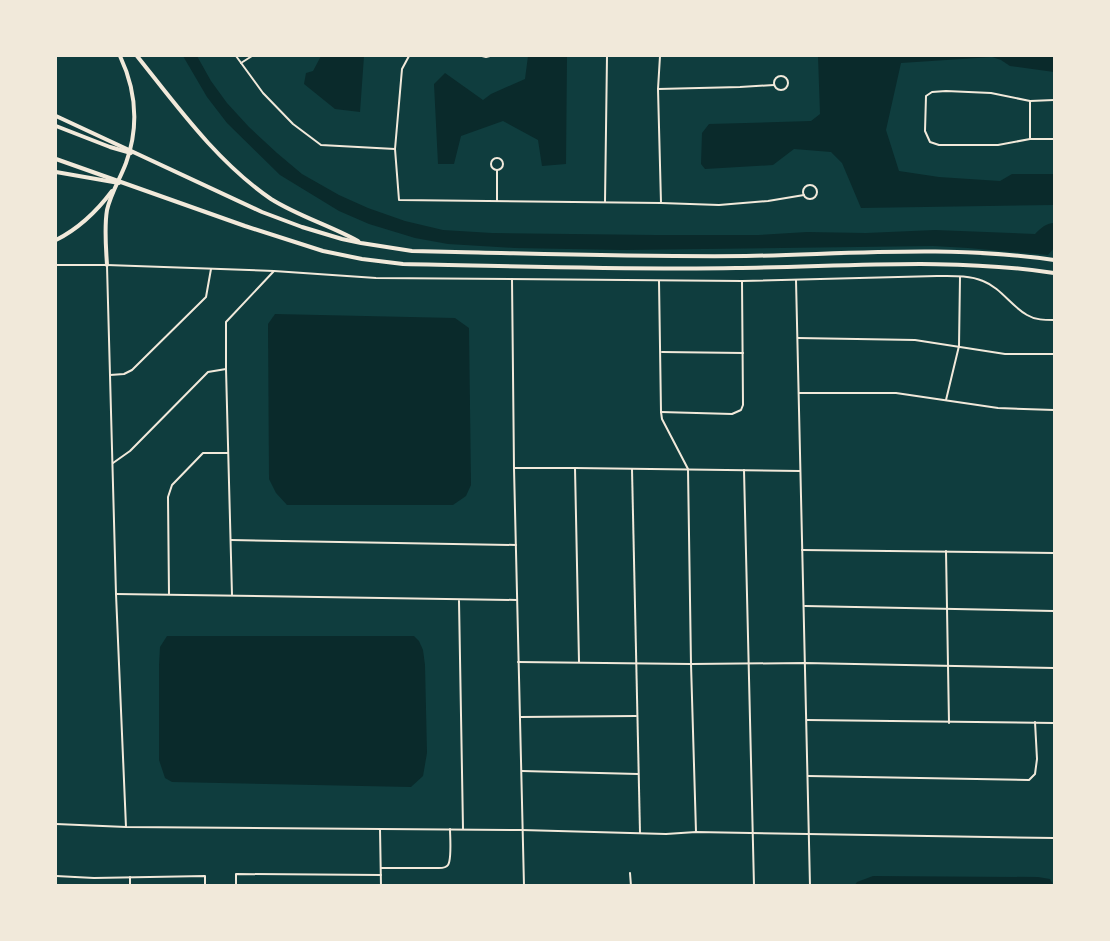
<svg xmlns="http://www.w3.org/2000/svg" width="1110" height="941" font-family="Figtree,sans-serif">
<style>
.water{fill:#0a2a2b}
.lines{fill:none;stroke-linecap:round;stroke-linejoin:round}
.minor{stroke:#f1e9da;stroke-width:2}
.tertiary{stroke:#f1e9da;stroke-width:2}
.motorway{stroke:#f1e9da;stroke-width:4}
</style>
<rect width="100%" height="100%" fill="#0f3d3e"/>
<g class="water">
<path d="M183 56H197L211 81 227 103 249 127 277 153 302 174 339 195 368 208 405 221 443 230 492 233 656 235H758L807 232 866 233 935 230 1035 234C1041 228 1046 223 1054 223V248L1048 255 968 248 933 246 623 250 515 248 448 244 415 238 369 224 339 211 280 175 227 123 207 97Z"/>
<path d="M321 56H364L360 112 335 109 304 84 306 73 313 71Z"/>
<path d="M528 56H567L566 164 542 166 538 140 503 121 461 136 454 164H438L434 84 445 73 483 100 491 94 525 79Z"/>
<path d="M818 56H1054V72L1010 66 1001 60 992 57 901 63 886 130 899 171 939 177 1000 181 1012 174H1053L1054 175V205L861 208 842 163 831 152 794 149 773 165 705 169 701 164 702 133 709 124 811 121 820 114Z"/>
<path d="M275 314 455 318 469 328 471 485 466 496 453 505H287L276 493 269 479 268 324Z"/>
<path d="M167 636H414L419 641 423 650 425 665 427 753 423 776 411 787 172 782 165 778 159 760V665L160 647Z"/>
<path d="M873 876 1038 877 1050 879 1053 885H855L857 882Z"/>
</g>
<g class="lines">
<g class="minor">
<path d="M236 56 263 93 293 124 321 145 395 149"/>
<path d="M409 56 402 69 395 149 399 200 661 203 719 205 768 201 804 195"/>
<path d="M482 56 486 57 490 56"/>
<path d="M660 56 658 89 661 203"/>
<path d="M241 63 252 56"/>
<circle cx="781" cy="83" r="7"/>
<path d="M658 89 740 87 774 85"/>
<path d="M1054 100 1030 101 991 93 946 91 932 92 926 96 925 131 930 142 939 145H998L1030 139H1054"/>
<path d="M1030 139V101"/>
<circle cx="497" cy="164" r="6"/>
<circle cx="810" cy="192" r="7"/>
<path d="M497 201V171"/>
<path d="M605 202 607 56"/>
<path d="M107 266 116 594 126 827"/>
<path d="M796 280 810 886"/>
<path d="M659 281 661 412 662 419 688 469 691 664 696 832"/>
<path d="M798 338 915 340 1005 354H1054"/>
<path d="M662 352 743 353"/>
<path d="M110 375 124 374 132 370 206 297 211 269"/>
<path d="M799 393H896L998 408 1054 410"/>
<path d="M946 400 959 346 960 277"/>
<path d="M661 412 732 414 741 410 743 405 742 281"/>
<path d="M113 463 130 451 208 372 226 369"/>
<path d="M515 468H575L800 471"/>
<path d="M575 468 579 662"/>
<path d="M632 469 640 833"/>
<path d="M744 470 754 886"/>
<path d="M231 540 516 545"/>
<path d="M802 550 1054 553"/>
<path d="M946 551 949 723"/>
<path d="M116 594 517 600"/>
<path d="M169 594 168 497 172 485 203 453H228"/>
<path d="M232 595 226 369V322L274 271"/>
<path d="M459 601 463 829"/>
<path d="M805 606 1054 611"/>
<path d="M518 662 691 664 805 663 1054 668"/>
<path d="M520 717 636 716"/>
<path d="M807 720 1054 723"/>
<path d="M522 771 638 774"/>
<path d="M808 776 1029 780 1035 774 1037 759 1035 722"/>
<path d="M56 804V825"/>
<path d="M380 829 381 886"/>
<path d="M381 868H439C442 868 446 868 448 865 452 859 450 836 450 829"/>
<path d="M630 873 631 886"/>
<path d="M56 876 94 878 205 876V886"/>
<path d="M130 877V886"/>
<path d="M236 886V874L381 875"/>
</g>
<g class="tertiary">
<path d="M56 265H107L274 271 376 278 742 281 937 276C952 276 969 275 983 281 1001 288 1011 306 1027 315 1035 320 1045 320 1054 320"/>
<path d="M512 279 514 468 524 886"/>
<path d="M56 824 126 827 522 830 666 834 696 832 808 834 1054 838"/>
</g>
<g class="motorway">
<path d="M137 56C177 106 217 162 271 199 298 216 329 225 358 241"/>
<path d="M56 116 262 212 302 227 342 239 361 243 412 251 455 252C552 254 649 257 746 256 850 254 951 245 1054 260"/>
<path d="M56 126 110 147 131 153"/>
<path d="M56 159 245 226 323 251 362 259 403 264C514 266 625 270 736 268 842 267 949 257 1054 273"/>
<path d="M56 172 119 183"/>
<path d="M56 240C78 229 97 211 112 191"/>
<path d="M107 265C106 247 104 228 107 210 111 193 120 179 126 163 139 127 136 90 120 56"/>
</g>
</g>
<rect width="1110" height="941" fill="none" stroke="#f1e9da" stroke-width="114"/>
</svg>
